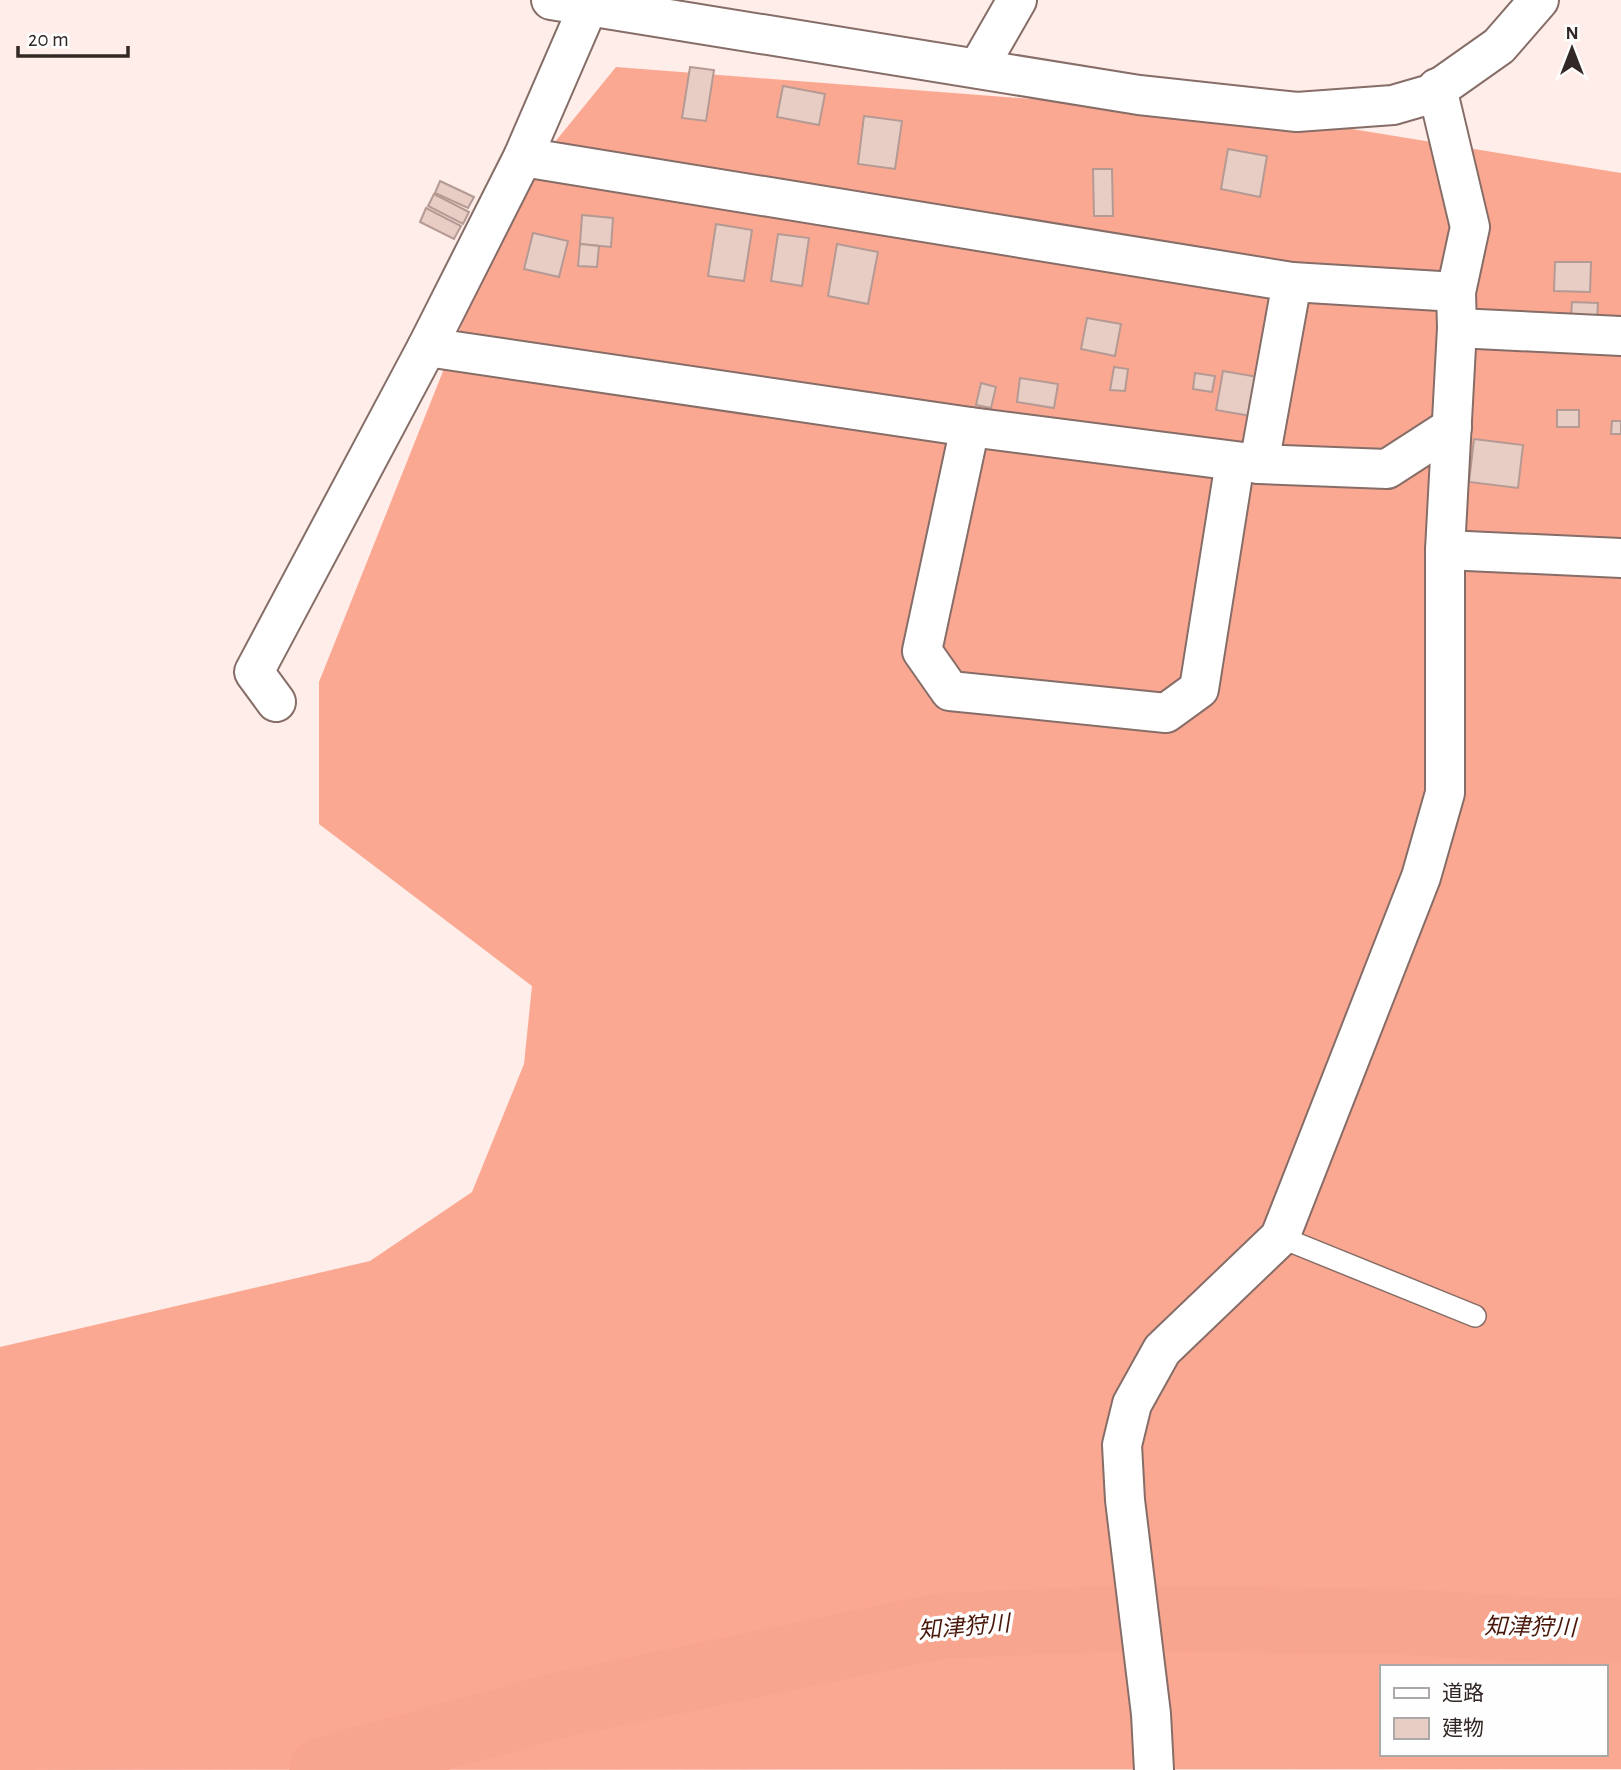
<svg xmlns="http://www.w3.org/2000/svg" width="1621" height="1770" font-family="'Alegreya Sans','Noto Sans JP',sans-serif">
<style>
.forest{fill:#fba892;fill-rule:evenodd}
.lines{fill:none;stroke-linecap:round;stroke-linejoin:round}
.river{stroke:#f8a58f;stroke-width:66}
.building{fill:#e8cdc5;stroke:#b49a93;stroke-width:2}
.service-casing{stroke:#866d67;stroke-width:24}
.minor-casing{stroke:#866d67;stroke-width:42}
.service{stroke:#fff;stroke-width:21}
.minor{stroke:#fff;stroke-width:38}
.labels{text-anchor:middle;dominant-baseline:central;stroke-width:7;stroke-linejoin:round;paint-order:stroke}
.water-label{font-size:23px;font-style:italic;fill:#49170a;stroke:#fefefe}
</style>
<rect width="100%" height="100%" fill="#feede8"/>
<path class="forest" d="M616 67 1291 119 1621 173V1769L0 1770V1347L370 1261 472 1192 524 1064 532 986 319 824V682L515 191ZM1381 1667H1605V1754H1381Z"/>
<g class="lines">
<path class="river" d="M322 1770 560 1705 940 1626 1127 1618 1405 1622 1557 1631 1621 1630"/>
</g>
<g class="building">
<path d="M690 67 714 70 706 121 682 118Z"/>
<path d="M783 86 825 94 819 125 777 117Z"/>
<path d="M864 116 902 121 895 169 858 164Z"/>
<path d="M1228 149 1267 156 1260 197 1221 189Z"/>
<path d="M1093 169H1112L1113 216H1094Z"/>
<path d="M440 181 474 197 468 208 435 193Z"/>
<path d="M434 194 469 212 463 224 428 206Z"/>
<path d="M426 208 461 226 454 239 420 222Z"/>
<path d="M582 215 613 218 611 247 580 244Z"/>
<path d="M716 224 752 230 744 281 708 276Z"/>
<path d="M533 233 568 241 559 277 524 269Z"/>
<path d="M778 234 809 238 802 286 771 281Z"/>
<path d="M580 244 599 246 597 267 578 266Z"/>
<path d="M837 244 878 252 868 304 828 296Z"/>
<path d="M1555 262H1591L1590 292 1554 291Z"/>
<path d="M1572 302 1598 303 1597 320 1571 318Z"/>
<path d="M1087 318 1121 324 1115 356 1081 349Z"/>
<path d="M1114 367 1128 369 1125 391 1110 390Z"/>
<path d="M1223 371 1258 377 1251 416 1216 410Z"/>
<path d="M1195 373 1215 376 1212 392 1193 389Z"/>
<path d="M1020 378 1058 384 1054 408 1017 402Z"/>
<path d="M981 383 996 387 991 408 976 405Z"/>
<rect x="1557" y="410" width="22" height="17"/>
<path d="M1612 421H1621V434H1611Z"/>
<path d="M1474 439 1523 445 1518 488 1469 482Z"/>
</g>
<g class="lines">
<defs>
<path id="service" d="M1280 1237 1475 1316"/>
<g id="minor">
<path d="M551 0 1139 95 1297 112 1393 105 1431 94 1499 46 1539 0"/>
<path d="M978 68 1017 0"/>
<path d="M523 157 1292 282 1456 292"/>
<path d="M1457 328 1621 336"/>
<path d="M427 347 970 427 1259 464 1387 469 1452 427"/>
<path d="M970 427 922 651 950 691 1166 713 1199 689 1235 462"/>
<path d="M1259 464 1292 282"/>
<path d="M1445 550 1621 558"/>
<path d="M276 702 254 672 427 347 523 157 588 7"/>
<path d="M1154 1770 1151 1714 1125 1500 1122 1445 1132 1404 1162 1350 1280 1237 1421 877 1445 793V550L1457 328 1456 292 1470 227 1437 88"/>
</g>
</defs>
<use href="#service" class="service-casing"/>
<use href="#minor" class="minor-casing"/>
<use href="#service" class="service"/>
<use href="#minor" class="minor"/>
</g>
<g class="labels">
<g class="water-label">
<text transform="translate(964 1628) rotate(-5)">知津狩川</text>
<text transform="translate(1530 1628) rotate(1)">知津狩川</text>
</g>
</g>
<rect x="1380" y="1665" width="228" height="91" fill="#fefefe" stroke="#aca8a7" stroke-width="2"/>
<rect x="1394" y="1688" width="35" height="10" fill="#ffffff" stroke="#aca8a7" stroke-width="2"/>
<text x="1442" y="1700" font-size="21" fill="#322825">道路</text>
<rect x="1394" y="1718" width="35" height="21" fill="#e8cdc5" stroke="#aca8a7" stroke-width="2"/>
<text x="1442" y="1735" font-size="21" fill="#322825">建物</text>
<g transform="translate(1572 49)" stroke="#fefefe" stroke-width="5" paint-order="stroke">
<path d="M0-5L12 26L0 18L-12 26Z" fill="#322825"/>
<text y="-10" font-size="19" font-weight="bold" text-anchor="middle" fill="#322825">N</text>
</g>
<path d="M18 46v10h110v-10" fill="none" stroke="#322825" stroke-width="3.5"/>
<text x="28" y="46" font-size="21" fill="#322825" stroke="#fefefe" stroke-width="5" paint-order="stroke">20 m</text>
</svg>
